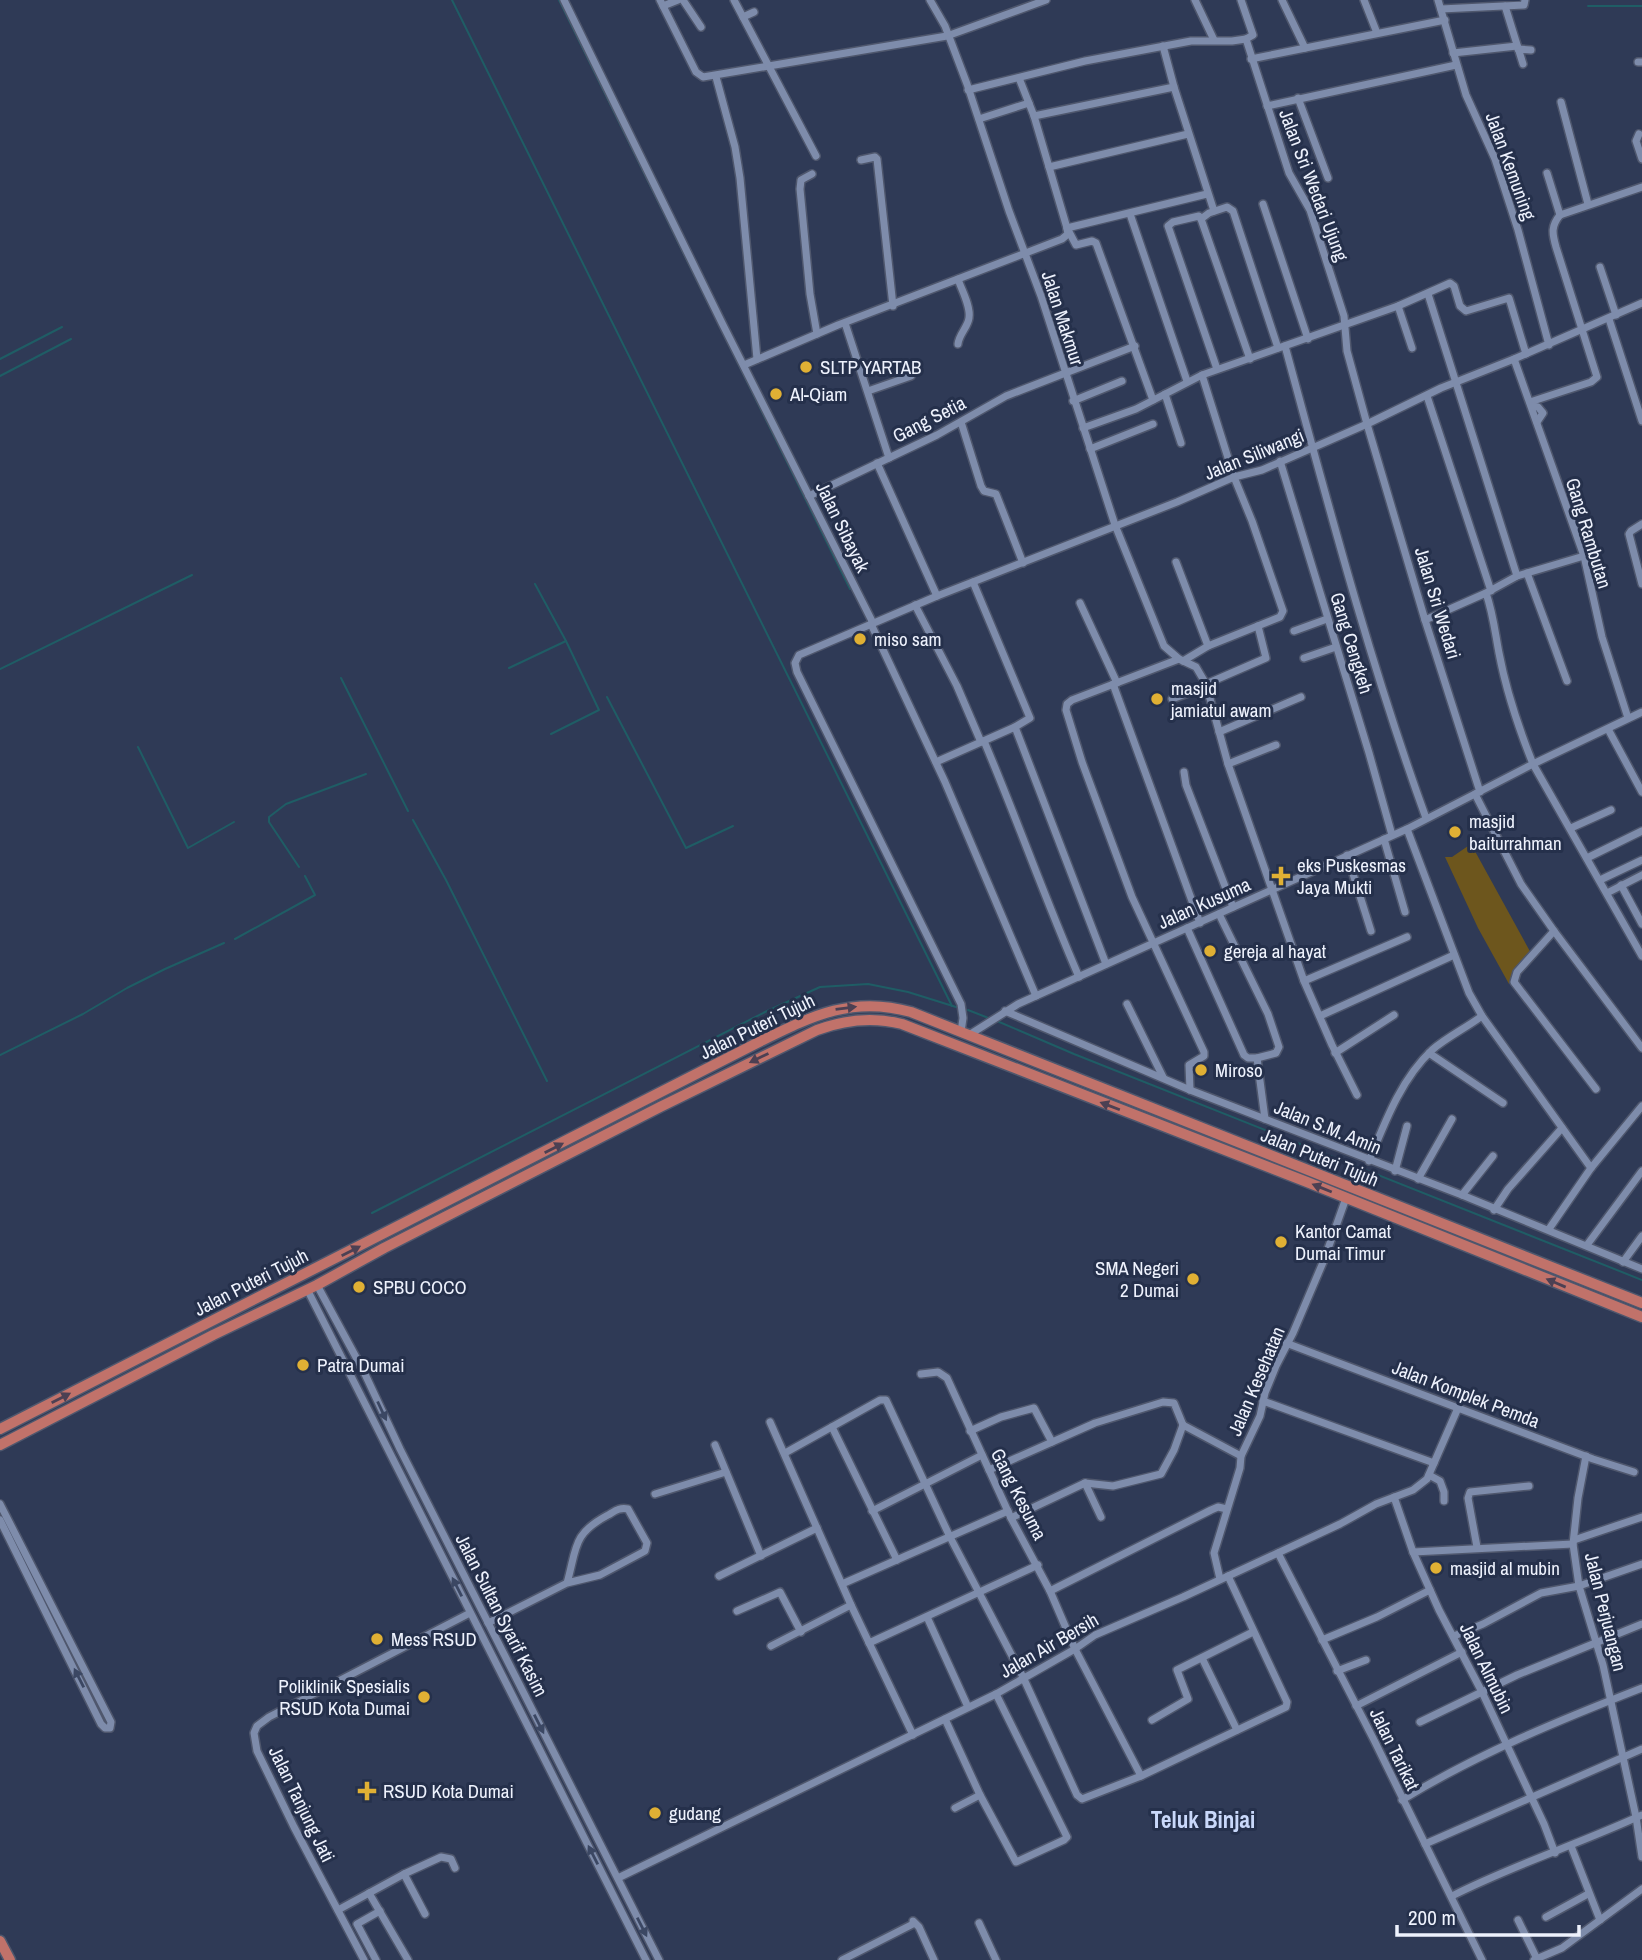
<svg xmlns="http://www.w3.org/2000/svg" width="1642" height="1960" font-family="'Archivo Narrow',sans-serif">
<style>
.green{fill:#6d561d}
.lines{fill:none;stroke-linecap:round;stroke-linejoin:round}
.stream{stroke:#1f5d65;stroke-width:2}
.minor-casing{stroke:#4f576d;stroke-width:10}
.highway-casing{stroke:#4f576d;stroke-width:13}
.minor{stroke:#7e8cab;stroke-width:7}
.highway{stroke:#c1726a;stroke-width:10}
.oneway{fill:#4c4053}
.oneway2{fill:#3b4763}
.poi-dot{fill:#e0b034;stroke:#25304b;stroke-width:2.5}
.labels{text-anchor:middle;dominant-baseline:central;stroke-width:6;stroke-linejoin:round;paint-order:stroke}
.street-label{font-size:19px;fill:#eef2fd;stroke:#25304b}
.poi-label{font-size:19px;fill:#eef2fd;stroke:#25304b;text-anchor:start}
.quarter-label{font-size:23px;font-weight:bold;fill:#c9d8fa;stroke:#25304b}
</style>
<rect width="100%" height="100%" fill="#2f3a56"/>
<path class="green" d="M1471 844 1532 955 1509 984 1478 928 1445 857H1452Z"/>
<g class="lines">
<g class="stream">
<path d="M452 0 952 1006"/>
<path d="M559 0 710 307"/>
<path d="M1588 6H1642"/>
<path d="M722 331 850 589"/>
<path d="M0 359 62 327"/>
<path d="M0 376 71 339"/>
<path d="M509 668 566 641 535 584"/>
<path d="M0 669 192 575"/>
<path d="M341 678 408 811"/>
<path d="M607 697 686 848 733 826"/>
<path d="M551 734 599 710 566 641"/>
<path d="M138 747 188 848 234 822"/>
<path d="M413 820 446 880 547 1081"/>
<path d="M299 867 269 822V817L286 804 366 774"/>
<path d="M235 939 315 895 305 876"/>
<path d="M968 1010 991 1019"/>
<path d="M997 1021 1074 1054 1642 1280"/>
<path d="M0 1055 83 1014 127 988 165 969 224 943"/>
<path d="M372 1213 765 1012 820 987 868 984 908 992 956 1007"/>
</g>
<defs>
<g id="minor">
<path d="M564 0 722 323 873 623"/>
<path d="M660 0 696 72 703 77 947 36 1046 0"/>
<path d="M683 0 701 27"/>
<path d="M734 0 816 156"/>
<path d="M930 0 945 26 967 84 1009 211 1041 296 1115 525 1164 646 1179 659 1196 667 1206 684 1228 764 1304 981 1332 1045 1357 1095"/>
<path d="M1195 0 1214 40"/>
<path d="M1241 0 1253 35 1246 39"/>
<path d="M1282 0 1305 48"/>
<path d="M1364 0 1377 33"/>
<path d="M1438 0 1466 95 1495 159 1518 230 1549 345"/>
<path d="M663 6 678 0"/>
<path d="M1505 6 1523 64"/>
<path d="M1441 9 1524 5 1525 0"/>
<path d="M743 17 754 12"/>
<path d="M1246 39 1289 173 1310 210 1344 316 1347 351 1367 424 1425 620 1480 792"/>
<path d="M1163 46 1174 87 1214 211"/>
<path d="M1518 49 1531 50"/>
<path d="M1453 53 1517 46"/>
<path d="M1251 59 1445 20"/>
<path d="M1638 62H1642"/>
<path d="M716 77 735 147 740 178 757 359"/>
<path d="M1019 78 1034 116 1067 228 1076 245 1092 241 1096 243 1153 400"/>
<path d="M968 90 1085 61 1191 41H1232L1246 39"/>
<path d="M1298 98 1328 178"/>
<path d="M1561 102 1588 204"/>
<path d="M1267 106 1456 65"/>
<path d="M1034 116 1174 87"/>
<path d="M979 119 1029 103"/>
<path d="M1639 134 1636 141 1642 159"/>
<path d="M861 160 875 157 877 159 893 306"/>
<path d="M1049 167 1188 134"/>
<path d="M1547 173 1560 215"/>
<path d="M812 174 801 180 800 189 810 294 817 334"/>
<path d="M1263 204 1308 339"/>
<path d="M1130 214 1187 381"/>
<path d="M1201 219 1199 216 1173 222 1168 226 1217 369"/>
<path d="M1067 228 1207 194"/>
<path d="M1600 267 1616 315"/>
<path d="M958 279C961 289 971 306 969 318 968 327 959 334 958 344"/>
<path d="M1428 294 1517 576"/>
<path d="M1398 306 1412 348"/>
<path d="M1609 319 1642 421"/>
<path d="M845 323 889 458"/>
<path d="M1285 346C1328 504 1370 664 1426 818"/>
<path d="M1250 359 1201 219 1209 213 1227 207 1233 211 1278 348"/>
<path d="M1514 359 1584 556 1602 637 1628 718"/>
<path d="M744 365 838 325 1062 239 1068 234 1067 229"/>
<path d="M868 391 911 376"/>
<path d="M1165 394 1181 443"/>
<path d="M1427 396 1491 591"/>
<path d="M1073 401 1122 381"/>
<path d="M1530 402 1591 382 1597 377 1556 247C1552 233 1551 226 1560 215L1642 187"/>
<path d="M1532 406 1538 407 1543 413 1537 422"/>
<path d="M961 422 981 486 984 491 996 494 1023 563"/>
<path d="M1083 428 1136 409 1202 375 1398 306 1450 283 1454 286 1460 306 1466 311 1509 298 1526 354"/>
<path d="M1090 449 1153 424"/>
<path d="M1280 461 1369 753 1392 835"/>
<path d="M877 463 937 596"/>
<path d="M809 496 937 435 1006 396 1135 346"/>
<path d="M1642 524 1631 531 1629 534 1642 584"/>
<path d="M1176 562 1208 646"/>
<path d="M1527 573 1567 681"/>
<path d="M1486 593C1493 613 1495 632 1499 653 1506 690 1519 729 1533 764L1642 956"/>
<path d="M1080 603 1117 683"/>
<path d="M915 605 957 686 981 742"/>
<path d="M1425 620 1486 593 1517 576 1584 556"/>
<path d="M871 624 945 782 1036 996"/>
<path d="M1294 631 1327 619"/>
<path d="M1304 658 1336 647"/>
<path d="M1179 659 1072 700 1067 704 1066 710 1082 762 1132 897 1204 1052V1056L1189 1065 1190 1090"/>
<path d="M1183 661 1208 646 1280 617 1283 611 1252 521 1234 477 1202 375"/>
<path d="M1113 684 1200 923"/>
<path d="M1206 684 1266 658 1258 626"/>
<path d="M1172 699 1207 686"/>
<path d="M1015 727 1106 964"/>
<path d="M1608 729 1642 792"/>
<path d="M1219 732 1301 697"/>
<path d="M984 741C1017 819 1045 899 1079 977"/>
<path d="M936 762 1015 727 1030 718 973 582"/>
<path d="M1228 764 1276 745"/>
<path d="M1184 772 1186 785 1233 907"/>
<path d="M1475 794 1521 884 1554 931 1642 1048"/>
<path d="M1571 828 1611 810"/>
<path d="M1407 829 1469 993 1482 1016 1591 1168"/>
<path d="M1384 839 1405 912"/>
<path d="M1347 855 1371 931"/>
<path d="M1587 858 1642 831"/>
<path d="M1600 880 1642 860"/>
<path d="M1621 885 1642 924"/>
<path d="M1607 893 1642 875"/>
<path d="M1219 914 1268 1014 1279 1047 1276 1053 1257 1058 1265 1119"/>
<path d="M1187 928 1244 1055 1248 1058H1257"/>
<path d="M1554 931 1517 972 1514 982 1596 1089"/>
<path d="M1304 981 1407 937"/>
<path d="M1127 1004 1163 1077"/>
<path d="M1005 1011 1190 1090 1462 1195 1642 1269"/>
<path d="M1320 1016 1454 955"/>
<path d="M961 1032 963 1018 961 1004 797 672 795 663 799 655 937 596 1177 502 1234 477 1262 470 1367 424 1441 388 1514 359 1642 303"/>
<path d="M969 1035 1018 1004 1407 829 1533 764 1642 712"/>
<path d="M1335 1053 1394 1015"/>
<path d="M1429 1053 1503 1103"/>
<path d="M1369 1161C1385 1122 1401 1079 1432 1050 1447 1037 1466 1028 1482 1016"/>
<path d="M1395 1171 1407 1126"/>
<path d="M1418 1179 1452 1119"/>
<path d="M1462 1195 1493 1156"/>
<path d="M1494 1210 1508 1189 1562 1128"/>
<path d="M1549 1229 1591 1168 1642 1106"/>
<path d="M1587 1245 1642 1171"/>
<path d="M1623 1262 1642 1236"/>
<path d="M317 1285 364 1372 400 1449 659 1960"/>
<path d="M307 1289 646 1960"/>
<path d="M1286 1343 1593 1459 1634 1472"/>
<path d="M921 1374 938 1372 947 1378 1011 1518 1050 1591 1075 1649 1141 1776"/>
<path d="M1263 1401 1434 1463"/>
<path d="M770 1422 851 1605 913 1735"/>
<path d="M1183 1425 1241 1456"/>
<path d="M832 1427 897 1560"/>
<path d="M970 1431 1001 1417 1034 1408 1052 1442"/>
<path d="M715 1445 761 1556"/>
<path d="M785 1453 880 1400H886L950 1537 1023 1677 1077 1795 1082 1799 1141 1776 1286 1707 1287 1702 1228 1576"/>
<path d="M1586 1456 1578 1498 1573 1544 1579 1586 1603 1665 1636 1817 1642 1857"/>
<path d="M989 1470 1095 1423 1163 1402 1174 1403 1183 1425"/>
<path d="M1429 1475 1440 1481 1444 1492V1501"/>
<path d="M1085 1483 1101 1517"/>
<path d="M655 1494 726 1472"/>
<path d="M1394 1497 1413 1552 1439 1610 1482 1692 1544 1824 1555 1853"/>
<path d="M0 1504 111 1722 110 1728H105L101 1724 0 1520"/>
<path d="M872 1511 982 1455"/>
<path d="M1011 1518 1085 1483 1113 1486 1161 1474 1174 1450 1183 1425"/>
<path d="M1574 1540 1642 1517"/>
<path d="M1477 1547 1468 1498 1470 1492 1529 1486"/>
<path d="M1413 1552 1573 1544"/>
<path d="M1278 1553 1375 1742 1482 1960"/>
<path d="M719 1576 817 1528"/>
<path d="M1220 1579 1214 1553 1240 1468 1241 1456 1260 1416 1265 1393 1276 1366 1293 1333 1324 1260 1346 1198"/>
<path d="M842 1584 1008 1511"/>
<path d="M1050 1591 1211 1510 1218 1507 1227 1509"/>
<path d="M737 1611 780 1592 801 1632"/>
<path d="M927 1617 968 1707"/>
<path d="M488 1623 567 1583 600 1575 645 1551 647 1543 628 1509C620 1507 615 1511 608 1515 572 1534 577 1548 567 1583"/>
<path d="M1454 1636 1483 1624 1541 1593 1579 1586 1642 1564"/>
<path d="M1322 1640 1377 1617 1430 1590"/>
<path d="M869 1643 1038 1565"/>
<path d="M771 1646 851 1605"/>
<path d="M1202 1658 1237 1730"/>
<path d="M1337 1671 1366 1660"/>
<path d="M1356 1706 1462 1652"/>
<path d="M945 1719 980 1795 1016 1862 1064 1840 1067 1837 996 1694"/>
<path d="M1152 1720 1188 1699 1177 1670 1253 1632"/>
<path d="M1420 1722 1517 1675 1642 1624"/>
<path d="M1402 1800C1477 1754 1560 1720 1642 1688"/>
<path d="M955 1808 980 1795"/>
<path d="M1425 1844 1642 1749"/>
<path d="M1571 1846 1600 1920"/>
<path d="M404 1874 425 1914"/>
<path d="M618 1878 996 1694 1075 1649 1095 1635 1183 1597 1340 1524 1376 1504 1413 1490 1427 1479 1458 1408"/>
<path d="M369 1893 408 1960"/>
<path d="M1452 1896C1513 1865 1579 1844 1642 1815"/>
<path d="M338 1910 404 1874 441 1857 451 1859 455 1868"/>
<path d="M1546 1917 1588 1894"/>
<path d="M1518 1920 1537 1959"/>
<path d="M979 1923 996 1960"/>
<path d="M364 1960 294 1827 257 1751 254 1733 257 1726 269 1717 470 1613"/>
<path d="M376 1960 357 1924 380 1911"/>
<path d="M842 1960 913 1924V1921L919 1927 934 1960"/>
<path d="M1534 1960 1562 1948 1642 1889"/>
</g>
<g id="highway">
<path d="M0 1429 757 1043C810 1017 851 995 911 1012L1642 1303"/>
<path d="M0 1445 213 1335 317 1285 384 1248 660 1107 817 1030C844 1020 874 1017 902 1024L1307 1182 1642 1317"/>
<path d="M0 1941 10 1960"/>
</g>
</defs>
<use href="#minor" class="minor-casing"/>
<use href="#highway" class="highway-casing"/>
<use href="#minor" class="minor"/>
<use href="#highway" class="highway"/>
</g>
<defs><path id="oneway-solid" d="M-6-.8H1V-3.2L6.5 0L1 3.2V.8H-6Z" transform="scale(1.75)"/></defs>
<g class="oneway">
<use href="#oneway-solid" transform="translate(846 1008) rotate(-7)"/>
<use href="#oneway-solid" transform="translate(759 1058) rotate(154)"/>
<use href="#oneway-solid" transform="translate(1110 1106) rotate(-159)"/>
<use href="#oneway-solid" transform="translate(554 1148) rotate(-27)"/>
<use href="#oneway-solid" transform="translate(1322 1188) rotate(-158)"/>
<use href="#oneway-solid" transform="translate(351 1251) rotate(-27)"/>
<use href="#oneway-solid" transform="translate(1556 1283) rotate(-157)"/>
<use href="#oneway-solid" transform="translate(61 1398) rotate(-27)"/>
</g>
<g class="oneway2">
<use href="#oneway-solid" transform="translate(382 1411) rotate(65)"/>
<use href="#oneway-solid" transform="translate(457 1587) rotate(-117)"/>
<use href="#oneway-solid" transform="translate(79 1678) rotate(-117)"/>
<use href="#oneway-solid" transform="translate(539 1724) rotate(63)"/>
<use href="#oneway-solid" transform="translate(593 1855) rotate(-117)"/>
<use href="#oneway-solid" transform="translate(642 1927) rotate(63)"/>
</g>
<g class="poi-dot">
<circle cx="806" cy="367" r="7"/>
<circle cx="776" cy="394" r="7"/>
<circle cx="860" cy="639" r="7"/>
<circle cx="1157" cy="699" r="7"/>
<circle cx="1455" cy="832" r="7"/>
<path d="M1277.5 865.5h7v7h7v7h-7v7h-7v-7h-7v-7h7z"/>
<circle cx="1210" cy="951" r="7"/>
<circle cx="1201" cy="1070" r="7"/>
<circle cx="1281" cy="1242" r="7"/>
<circle cx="1193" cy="1279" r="7"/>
<circle cx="359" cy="1287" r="7"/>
<circle cx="303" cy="1365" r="7"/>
<circle cx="1436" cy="1568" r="7"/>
<circle cx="377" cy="1639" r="7"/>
<circle cx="424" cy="1697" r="7"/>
<path d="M363.5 1780.5h7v7h7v7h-7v7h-7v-7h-7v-7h7z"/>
<circle cx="655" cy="1813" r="7"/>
</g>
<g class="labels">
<g class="street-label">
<text transform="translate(1511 166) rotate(70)">Jalan Kemuning</text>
<text transform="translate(1314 185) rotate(69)">Jalan Sri Wedari Ujung</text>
<text transform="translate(1063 318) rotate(72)">Jalan Makmur</text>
<text transform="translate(929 419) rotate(-27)">Gang Setia</text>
<text transform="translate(1254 454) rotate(-22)">Jalan Siliwangi</text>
<text transform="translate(843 527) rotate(64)">Jalan Sibayak</text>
<text transform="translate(1589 533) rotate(73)">Gang Rambutan</text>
<text transform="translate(1438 603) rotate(73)">Jalan Sri Wedari</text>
<text transform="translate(1352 643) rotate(73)">Gang Cengkeh</text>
<text transform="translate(1204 903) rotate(-24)">Jalan Kusuma</text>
<text transform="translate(757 1026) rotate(-26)">Jalan Puteri Tujuh</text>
<text transform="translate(1328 1127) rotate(22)">Jalan S.M. Amin</text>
<text transform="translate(1320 1157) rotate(22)">Jalan Puteri Tujuh</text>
<text transform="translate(251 1282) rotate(-27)">Jalan Puteri Tujuh</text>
<text transform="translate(1256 1381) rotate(-67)">Jalan Kesehatan</text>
<text transform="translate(1466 1394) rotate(21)">Jalan Komplek Pemda</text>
<text transform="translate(1019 1494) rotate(63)">Gang Kesuma</text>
<text transform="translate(1606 1612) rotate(76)">Jalan Perjuangan</text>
<text transform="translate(502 1615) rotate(63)">Jalan Sultan Syarif Kasim</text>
<text transform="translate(1049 1645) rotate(-30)">Jalan Air Bersih</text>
<text transform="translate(1487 1668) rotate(64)">Jalan Almubin</text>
<text transform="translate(1395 1749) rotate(64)">Jalan Tarikat</text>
<text transform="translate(302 1804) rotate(64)">Jalan Tanjung Jati</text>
</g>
<g class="poi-label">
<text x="820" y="367">SLTP YARTAB</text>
<text x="790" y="394">Al-Qiam</text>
<text x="874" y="639">miso sam</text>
<text x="1171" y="688">masjid<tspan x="1171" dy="22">jamiatul awam</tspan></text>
<text x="1469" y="821">masjid<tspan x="1469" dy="22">baiturrahman</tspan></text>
<text x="1297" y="865">eks Puskesmas<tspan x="1297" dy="22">Jaya Mukti</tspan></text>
<text x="1224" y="951">gereja al hayat</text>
<text x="1215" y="1070">Miroso</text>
<text x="1295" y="1231">Kantor Camat<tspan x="1295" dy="22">Dumai Timur</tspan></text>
<text x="1179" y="1268" text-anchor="end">SMA Negeri<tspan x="1179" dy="22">2 Dumai</tspan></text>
<text x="373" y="1287">SPBU COCO</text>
<text x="317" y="1365">Patra Dumai</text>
<text x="1450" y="1568">masjid al mubin</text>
<text x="391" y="1639">Mess RSUD</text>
<text x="410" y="1686" text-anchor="end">Poliklinik Spesialis<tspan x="410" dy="22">RSUD Kota Dumai</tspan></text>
<text x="383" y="1791">RSUD Kota Dumai</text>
<text x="669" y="1813">gudang</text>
</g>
<g class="quarter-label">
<text x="1203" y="1819">Teluk Binjai</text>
</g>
</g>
<path d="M1397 1925v10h182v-10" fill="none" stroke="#eef2fd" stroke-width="3.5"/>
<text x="1408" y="1925" font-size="21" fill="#eef2fd" stroke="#25304b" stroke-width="5" paint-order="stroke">200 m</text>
</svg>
